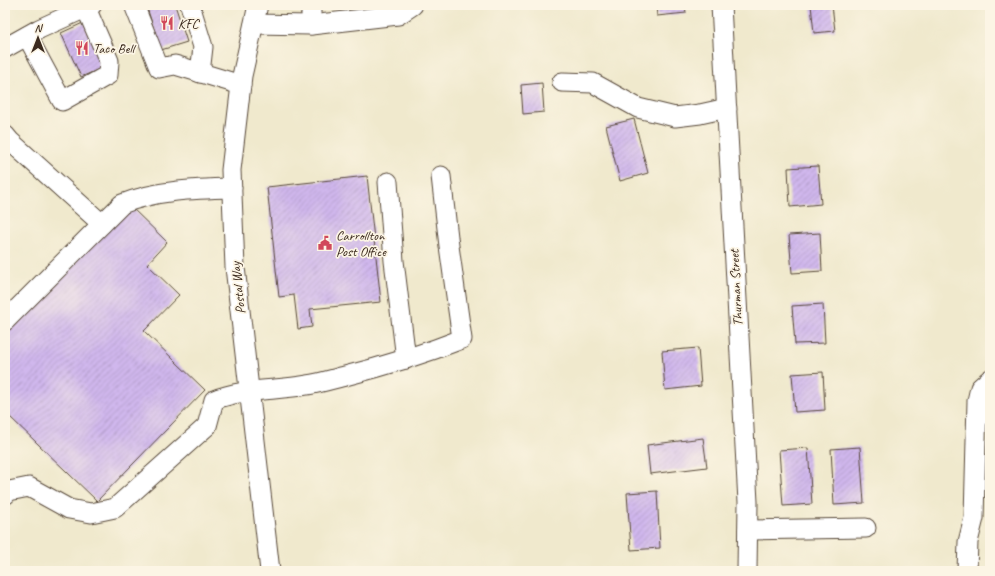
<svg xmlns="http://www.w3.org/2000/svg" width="995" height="576" font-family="Caveat,sans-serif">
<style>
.building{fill:url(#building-hatch)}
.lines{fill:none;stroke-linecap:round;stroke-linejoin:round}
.minor-casing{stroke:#564738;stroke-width:21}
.minor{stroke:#fff;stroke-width:19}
.labels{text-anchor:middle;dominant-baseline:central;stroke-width:3.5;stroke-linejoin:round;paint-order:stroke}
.poi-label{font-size:14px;fill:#3b2a1e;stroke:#fcf5e5;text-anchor:start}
.street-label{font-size:14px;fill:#3b2a1e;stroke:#fcf5e5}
</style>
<defs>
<pattern id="building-hatch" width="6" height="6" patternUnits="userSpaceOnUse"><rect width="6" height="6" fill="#d0b7ed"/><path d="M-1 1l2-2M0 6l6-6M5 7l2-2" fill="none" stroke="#aa95bf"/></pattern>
</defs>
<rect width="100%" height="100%" fill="#fcf5e5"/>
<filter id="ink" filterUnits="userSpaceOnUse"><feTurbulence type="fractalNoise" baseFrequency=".025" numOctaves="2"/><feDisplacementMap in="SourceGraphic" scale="8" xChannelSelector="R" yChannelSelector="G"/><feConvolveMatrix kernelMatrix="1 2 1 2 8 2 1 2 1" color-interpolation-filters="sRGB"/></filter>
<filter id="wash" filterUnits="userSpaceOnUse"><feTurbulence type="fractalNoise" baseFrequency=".012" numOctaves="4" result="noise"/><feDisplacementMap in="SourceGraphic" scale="16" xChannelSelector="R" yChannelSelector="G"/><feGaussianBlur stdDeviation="0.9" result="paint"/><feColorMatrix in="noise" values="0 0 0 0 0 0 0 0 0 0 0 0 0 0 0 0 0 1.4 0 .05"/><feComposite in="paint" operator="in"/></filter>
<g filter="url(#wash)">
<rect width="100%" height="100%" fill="#f0e9cd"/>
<g id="blocks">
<g class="building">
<path d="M146 5H175L187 42 161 50Z"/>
<path d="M656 5H685L686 13 657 16Z"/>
<path d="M811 5H832L835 31 814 33Z"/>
<path d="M85 22 102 68 81 77 61 33Z"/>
<path d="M542 83 544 112 523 114 521 85Z"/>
<path d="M634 119 648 173 620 181 606 126Z"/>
<path d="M818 166 821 204 790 207 788 168Z"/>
<path d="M367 176 381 302 310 309 312 327 298 329 294 295 279 297 267 187Z"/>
<path d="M128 204 167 242 147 264 179 295 144 331 205 390 97 501 8 415 5 419V330Z"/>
<path d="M820 233 822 271 792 273 789 235Z"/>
<path d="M823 304 825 343 795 344 792 306Z"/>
<path d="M698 348 701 386 665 390 662 351Z"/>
<path d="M823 372 825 410 795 412 792 374Z"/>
<path d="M703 438 707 467 650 474 647 445Z"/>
<path d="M860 447 864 503 834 505 831 449Z"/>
<path d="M808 448 812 504 783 506 779 450Z"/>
<path d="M657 491 660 548 631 550 627 493Z"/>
</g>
</g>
</g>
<g filter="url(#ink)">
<use href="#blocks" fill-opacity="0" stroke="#564738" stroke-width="1"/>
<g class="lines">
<defs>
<g id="minor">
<path d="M134 5 159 68 175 65 241 85"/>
<path d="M190 5 203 47 200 73"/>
<path d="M258 5 242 76 231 170 235 267 270 571"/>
<path d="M311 5V25"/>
<path d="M721 5 748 502 747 571"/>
<path d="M254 24 311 25 398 15 413 5"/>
<path d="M27 36 62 101 108 75 109 61 86 8"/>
<path d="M5 48 39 29 92 5"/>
<path d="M562 82 593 83 638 108 675 117 700 114 727 108"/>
<path d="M5 135 10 141 102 224"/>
<path d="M388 182 394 261 406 359"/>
<path d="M5 321 122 204C157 190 195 189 232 188"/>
<path d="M5 495 9 491 29 487 69 509 91 513 115 508 207 426 214 400C244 388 276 391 307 385 320 383 333 379 345 376 385 366 424 354 462 339L449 246 441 176"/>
<path d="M748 530 866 528"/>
<path d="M967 571 968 542 974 518 977 401 980 388 990 379"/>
</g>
</defs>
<use href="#minor" class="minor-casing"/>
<use href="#minor" class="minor"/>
</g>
</g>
<defs>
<symbol id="restaurant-bare" viewBox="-9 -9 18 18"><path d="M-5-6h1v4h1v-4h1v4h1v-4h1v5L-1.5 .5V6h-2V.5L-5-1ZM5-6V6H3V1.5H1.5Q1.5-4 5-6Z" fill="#d1495b" stroke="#fcf5e5" stroke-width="2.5" paint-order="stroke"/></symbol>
<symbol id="civic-bare" viewBox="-9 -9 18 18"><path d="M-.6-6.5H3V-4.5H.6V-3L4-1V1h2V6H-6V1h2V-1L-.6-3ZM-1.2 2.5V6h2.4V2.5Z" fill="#d1495b" stroke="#fcf5e5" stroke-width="2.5" paint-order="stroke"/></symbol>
</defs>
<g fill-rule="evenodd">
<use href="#restaurant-bare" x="157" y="13" width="20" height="20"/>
<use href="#restaurant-bare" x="72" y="38" width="20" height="20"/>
<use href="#civic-bare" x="315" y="233" width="20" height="20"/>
</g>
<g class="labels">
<g class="poi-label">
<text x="178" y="23">KFC</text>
<text x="93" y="48">Taco Bell</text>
<text x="336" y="235">Carrollton<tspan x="336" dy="16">Post Office</tspan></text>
</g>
<g class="street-label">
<text transform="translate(238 288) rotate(-96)">Postal Way</text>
<text transform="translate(736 288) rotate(-93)">Thurman Street</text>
</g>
</g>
<rect width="995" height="576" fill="none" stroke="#fcf5e5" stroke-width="20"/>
<g transform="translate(38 38)" stroke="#fcf5e5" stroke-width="3" paint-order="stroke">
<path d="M0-3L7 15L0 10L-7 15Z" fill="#3b2a1e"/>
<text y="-6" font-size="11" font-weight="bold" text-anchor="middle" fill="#3b2a1e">N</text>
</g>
</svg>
